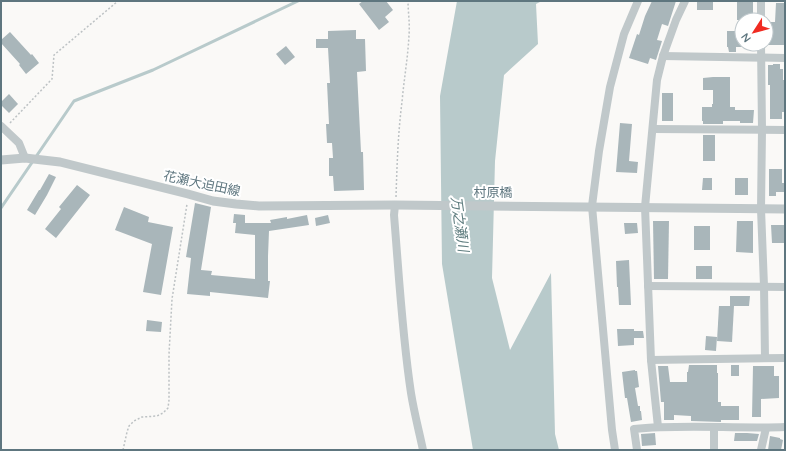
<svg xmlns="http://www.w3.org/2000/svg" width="786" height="451" font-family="Quicksand,'Noto Sans JP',sans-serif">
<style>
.water{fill:#b8cacb}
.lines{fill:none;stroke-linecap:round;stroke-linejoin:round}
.stream{stroke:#b8cacb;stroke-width:3}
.building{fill:#a9b6ba}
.path{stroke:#bdc2c4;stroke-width:1.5;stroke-dasharray:2 2;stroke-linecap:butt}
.minor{stroke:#c0c8ca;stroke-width:8}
.tertiary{stroke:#c0c8ca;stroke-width:9}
.labels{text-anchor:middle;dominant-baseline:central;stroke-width:4;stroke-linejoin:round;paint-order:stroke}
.street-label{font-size:13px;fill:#5e767f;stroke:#fff}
.water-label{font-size:14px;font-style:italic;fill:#5e7c7e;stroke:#fff}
</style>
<rect width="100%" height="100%" fill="#faf9f7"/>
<path class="water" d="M457 1H542L536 4 538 44 504 75 495 161 492 278 510 350 551 273 555 434 559 450H473L442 264 440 96Z"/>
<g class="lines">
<path class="stream" d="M1 208 74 101 153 70 298 1"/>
</g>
<g class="building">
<path d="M363 1H386L393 10 385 17 389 22 379 30 359 4Z"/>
<path d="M652 1H676L668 26 662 24 657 40 662 41 656 60 650 58 648 64 629 58 637 34 639 35 645 16Z"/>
<rect x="697" y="1" width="16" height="9"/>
<rect x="737" y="1" width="16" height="19"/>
<path d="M776 3H785V18H784V45H768V22H775Z"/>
<path d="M356 30V39H365L366 71 357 72 361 152H363L364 190 334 191 333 176H329V158H333L332 143H327L326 124H329L327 83H330L328 48H316V39H328V31Z"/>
<path d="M727 31H742V47H736V52H729L728 47H727Z"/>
<path d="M10 32 31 55 32 54 39 63 26 74 19 65 20 64 1 43V40Z"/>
<path d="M286 46 295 57 285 65 276 54Z"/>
<path d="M773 64H780V69H783V80H784L785 112H782V119H770V85H768V65H773Z"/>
<path d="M713 77H730V107H735V110H754L753 123H740V121H723V124H703V121H702V107H712V104H713V90H703V78Z"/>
<rect x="662" y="93" width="11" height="28"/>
<path d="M9 94 18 104 9 113 1 105V102Z"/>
<path d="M620 123 632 124 629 161 638 162 637 173 616 172Z"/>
<rect x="703" y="135" width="12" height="26"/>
<path d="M769 169H782V183H785V192H776V196H769Z"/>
<path d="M49 174 56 177 47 195 35 215 27 210 39 190H40Z"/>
<path d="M703 178H712V190H702Z"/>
<rect x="735" y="178" width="13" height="17"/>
<path d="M77 185 90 195 56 238 45 229 61 209 59 207Z"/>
<path d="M195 203 211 207 201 270 212 271 211 275 255 279V235L235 233 236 223H233L234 214 245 215V223H271L270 220 287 217V219L307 215 309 225 269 231 268 256V281H270L268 298 210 292V296L187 294 191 258 186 257Z"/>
<path d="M124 207 149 217 148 222 173 227 161 295 143 292 152 244 115 230Z"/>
<path d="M328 215 330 223 316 226 315 218Z"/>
<path d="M653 221H669L668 279H654Z"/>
<path d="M737 221H753V253L736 252Z"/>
<path d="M624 223H637L638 233 625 234Z"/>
<path d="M771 225H784V229H785V243H772Z"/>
<rect x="694" y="226" width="16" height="24"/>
<path d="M629 260 631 305H619L618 287H617L616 261Z"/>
<rect x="696" y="266" width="16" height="13"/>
<path d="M730 296H750L749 306H730Z"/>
<path d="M719 306H734L732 342 717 341Z"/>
<path d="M147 320 162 322 161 332 146 331Z"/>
<path d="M617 329H634V331H643L644 338H634V345L618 346Z"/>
<path d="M706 336 717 337 716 351 705 350Z"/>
<path d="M689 365H717V373H718V402H721V406H739V420H721V422L691 421V416L674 415V420H664V402H661L658 366H668L670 382H687V372H688Z"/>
<rect x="731" y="365" width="8" height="11"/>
<path d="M753 366H774V376H779V398L761 399V417H752Z"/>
<path d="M635 370V371H637L639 387 635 388 638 406H640V411H641L642 420 631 422 627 398H625L622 372Z"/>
<path d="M655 433 656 445 642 446 641 434Z"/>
<path d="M735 433H747L759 434 757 441H734Z"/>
<path d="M770 436 780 438V439L783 440 781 450H768Z"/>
</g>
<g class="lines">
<g class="path">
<path d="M10 123 52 79 54 55 118 1"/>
<path d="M396 197C397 165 398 133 402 102 404 79 408 57 409 35 410 23 408 12 408 1"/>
<path d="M123 450 127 432 129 426 134 421 142 417 157 416 163 413 168 408 169 400V354L172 299 187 204"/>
</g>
<g class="minor">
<path d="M761 1V20"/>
<path d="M761 44 762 130 761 209 764 286 765 358"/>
<path d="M663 56 785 58"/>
<path d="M1 126 19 143 25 158"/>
<path d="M653 129 785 130"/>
<path d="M395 205 394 215C399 275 402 334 411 393 414 412 419 431 423 450"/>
<path d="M648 286 785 287"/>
<path d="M651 360 785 358"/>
<path d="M658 427 651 360 645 207 657 80 663 56 676 20 685 1"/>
<path d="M714 427V450"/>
<path d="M615 450 612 430 592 206 599 151 610 87 624 34 638 1"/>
<path d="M637 450 634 429C684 424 735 429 785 427"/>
<path d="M761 450 766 428"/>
</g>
<path class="tertiary" d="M1 160 25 158 60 162 188 194 213 201 236 204 259 206 395 205 785 209"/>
</g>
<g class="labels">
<g class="street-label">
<text transform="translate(202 183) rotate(12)">花瀬大迫田線</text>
<text x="493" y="192">村原橋</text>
</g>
<g class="water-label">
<text transform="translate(460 224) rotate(82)">万之瀬川</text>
</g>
</g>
<rect width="786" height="451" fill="none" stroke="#5e767f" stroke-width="4"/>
<g transform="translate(754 32) rotate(234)"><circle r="19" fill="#ffffff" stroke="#bfc8cc"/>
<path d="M0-3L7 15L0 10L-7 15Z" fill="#f02b22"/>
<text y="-6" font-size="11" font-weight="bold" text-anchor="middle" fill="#5e767f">N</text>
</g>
</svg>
